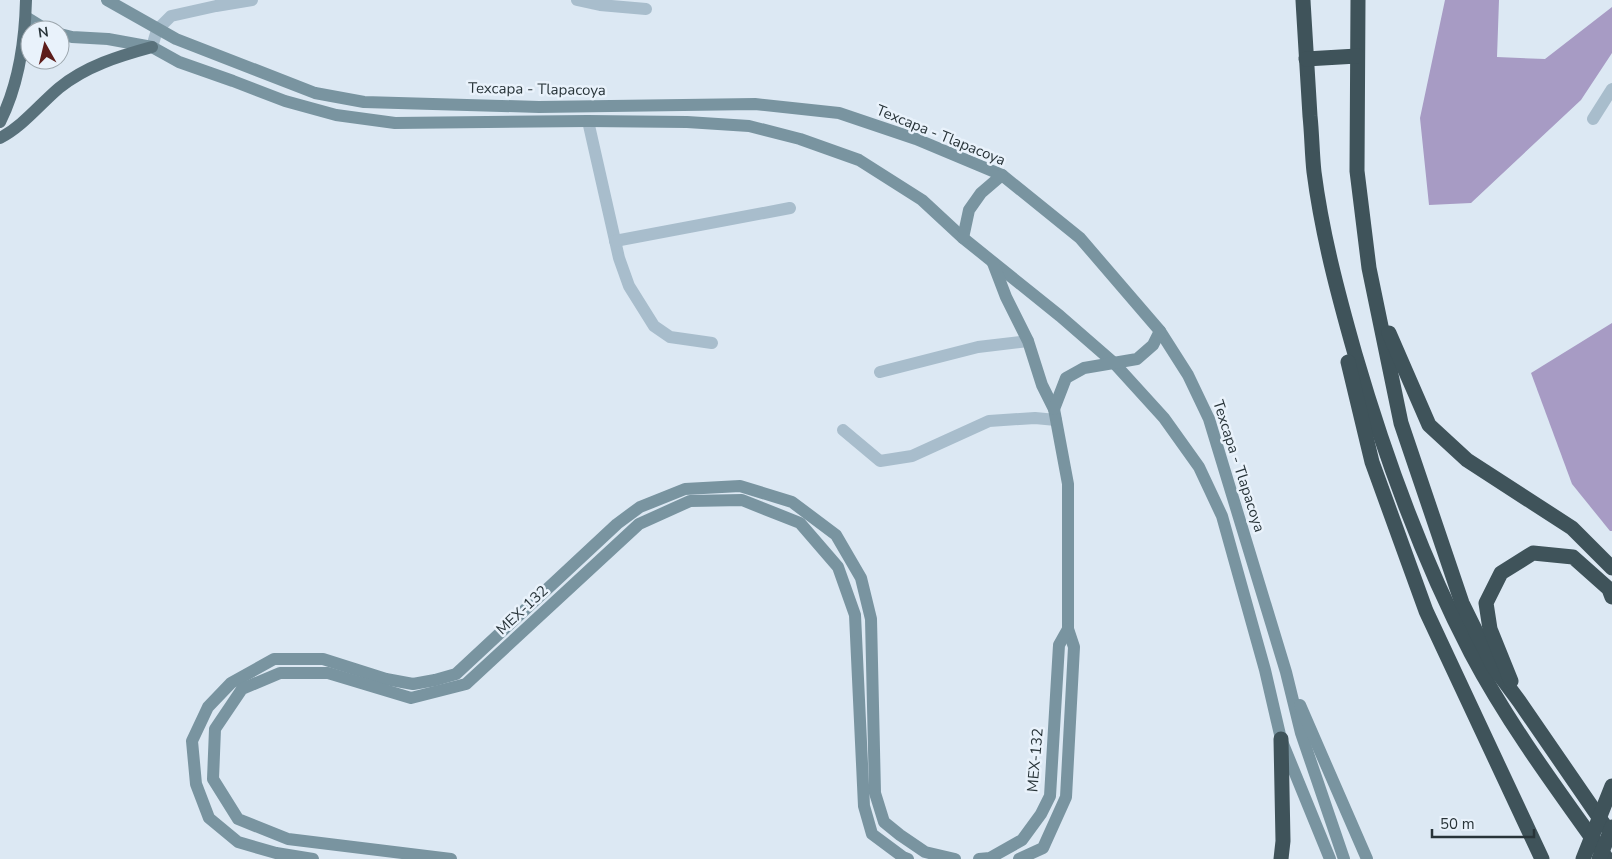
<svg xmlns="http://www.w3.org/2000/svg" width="1612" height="859" font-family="'Nunito Sans',sans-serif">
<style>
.green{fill:#a79bc4}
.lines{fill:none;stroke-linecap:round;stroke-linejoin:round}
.minor{stroke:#a8bdcc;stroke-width:12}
.secondary{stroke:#7994a0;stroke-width:12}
.primary{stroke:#59717b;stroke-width:12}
.motorway{stroke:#3f535a;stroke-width:15}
.motorway-bridge{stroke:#3f535a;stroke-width:15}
.labels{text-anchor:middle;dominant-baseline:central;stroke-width:5;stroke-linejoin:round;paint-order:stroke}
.street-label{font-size:15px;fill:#283439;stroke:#e9f2fb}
</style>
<rect width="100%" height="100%" fill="#dce8f3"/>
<g class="green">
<path d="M1445 0H1499L1497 57 1545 59 1612 7V53L1581 100 1471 203 1429 205 1420 118Z"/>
<path d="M1612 323V531H1610L1572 484 1531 373Z"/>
</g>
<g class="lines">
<g class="minor">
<path d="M577 0 600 5 646 9"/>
<path d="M152 47 157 30 171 16 216 6 252 0"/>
<path d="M1593 119 1612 89"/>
<path d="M588 121 619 258 629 286 654 326 670 337 712 343"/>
<path d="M615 241 790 208"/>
<path d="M880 372 978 347 1028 341"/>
<path d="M843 430 880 461 912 456 989 421 1035 418 1056 420"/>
</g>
<g class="secondary">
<path d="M107 0 176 39 315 93 364 102 539 107 755 104 839 113 916 139 1002 175 1080 238 1160 331 1188 375 1209 419 1286 672 1301 733 1344 859"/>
<path d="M26 17 47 30"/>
<path d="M60 34 72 37 108 39 152 47 179 62 233 81 285 101 336 115 395 123 588 121 687 122 749 126 800 139 859 160 922 200 963 238 1060 316 1114 363 1164 418 1199 467 1222 516 1265 670 1281 739 1330 859"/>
<path d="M963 238 969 210 981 193 1002 175"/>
<path d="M993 263 1006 297 1028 341 1042 385 1054 409 1068 484V629L1074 647 1066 797 1043 848 1019 859"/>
<path d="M1054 409 1066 378 1084 368 1137 359 1153 345 1160 331"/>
<path d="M1300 705 1367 859"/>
<path d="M313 859 276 853 238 842 209 818 196 784 192 741 208 707 231 683 274 659H323L386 679 413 684 435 680 456 674 617 524 640 507 685 489 740 486 792 502 836 535 861 578 871 619 875 793 884 822 900 835 925 852 955 859"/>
<path d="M451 859 288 839 238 819 213 779 215 729 242 689 280 673H328L411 698 466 684 639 524 690 501 742 500 800 523 838 567 855 615 864 806 872 834 903 857 908 859"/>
<path d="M979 859 990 858 1022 840 1041 814 1050 796 1059 645 1068 629"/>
</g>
<g class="primary">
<path d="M0 122C19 84 25 42 26 0"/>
<path d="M0 138C23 126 39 105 59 88 86 66 119 56 152 47"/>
</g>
<g class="motorway">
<path d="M1303 0C1305 39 1308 78 1310 116 1312 135 1312 154 1314 172 1322 234 1338 294 1355 354 1385 457 1421 557 1471 653 1509 725 1560 793 1607 859"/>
<path d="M1358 0 1357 171 1369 268 1401 423 1462 603 1493 666 1519 701 1605 826"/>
<path d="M1306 59 1357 56"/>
<path d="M1389 333 1429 425 1467 460 1572 528 1612 568"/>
<path d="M1348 362 1372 462 1426 611 1542 859"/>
<path d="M1511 681 1490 629 1486 603 1501 573 1533 553 1573 557 1609 589 1612 597"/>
<path d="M1281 739 1283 841 1281 859"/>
</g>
<g class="motorway-bridge">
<path d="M1583 859 1612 786"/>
<path d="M1599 859 1612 827"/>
</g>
</g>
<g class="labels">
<g class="street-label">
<text transform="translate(537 89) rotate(1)">Texcapa - Tlapacoya</text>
<text transform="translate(941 135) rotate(22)">Texcapa - Tlapacoya</text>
<text transform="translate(1239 466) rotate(72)">Texcapa - Tlapacoya</text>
<text transform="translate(522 610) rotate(-43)">MEX-132</text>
<text transform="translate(1035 760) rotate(-85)">MEX-132</text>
</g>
</g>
<g transform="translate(45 45) rotate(352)"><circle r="24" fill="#e9f2fb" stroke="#9ca6ad"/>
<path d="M0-4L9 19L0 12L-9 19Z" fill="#5d1d1b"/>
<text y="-8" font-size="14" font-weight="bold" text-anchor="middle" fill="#283439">N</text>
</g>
<path d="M1432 829v8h102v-8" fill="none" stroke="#283439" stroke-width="2.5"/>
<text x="1440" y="829" font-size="15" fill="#283439" stroke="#e9f2fb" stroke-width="4" paint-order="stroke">50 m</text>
</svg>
